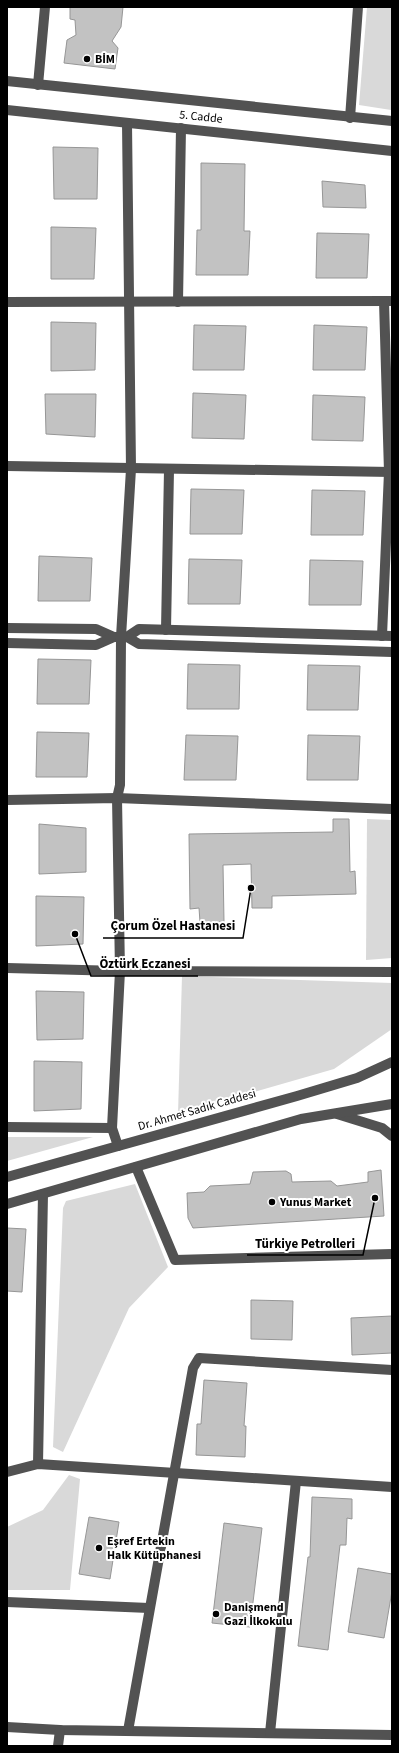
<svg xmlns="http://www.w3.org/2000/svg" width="399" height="1753" font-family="'Source Sans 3',sans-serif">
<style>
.green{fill:#d9d9d9}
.building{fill:#c2c2c2;stroke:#969696}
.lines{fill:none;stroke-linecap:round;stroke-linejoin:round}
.minor{stroke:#525252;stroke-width:10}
.poi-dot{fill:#000;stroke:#fff;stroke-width:1.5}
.labels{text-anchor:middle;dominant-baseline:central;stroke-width:4;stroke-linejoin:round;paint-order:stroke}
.poi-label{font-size:12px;font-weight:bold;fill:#000;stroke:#fff;text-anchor:start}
.street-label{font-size:12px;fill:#000;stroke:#fff}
.leader{fill:none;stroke:#000;stroke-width:1.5}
.callout-dot{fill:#000;stroke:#fff;stroke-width:1.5}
.callout-label{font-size:13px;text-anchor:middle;font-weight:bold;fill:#000;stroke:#fff;stroke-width:4;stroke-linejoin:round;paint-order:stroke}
</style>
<rect width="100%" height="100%" fill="#fff"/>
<g class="green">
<path d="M367 7H392L391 110 359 105Z"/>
<path d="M367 819 392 820V958L366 960Z"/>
<path d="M182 976 392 983V1029L334 1069 178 1114Z"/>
<path d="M7 1137H93L7 1161Z"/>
<path d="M135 1184 168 1267 129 1308 63 1452 53 1447 63 1208 66 1201Z"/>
<path d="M69 1475 80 1479 70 1590H7V1527L43 1510Z"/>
</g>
<g class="building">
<path d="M70 7H123L121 27 112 41 118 48 115 69 64 63 67 40 76 35 75 20 70 19Z"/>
<path d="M53 147 98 148 97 199H54Z"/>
<path d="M201 163 245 164 244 231H250L248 275H196L197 230H201Z"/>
<path d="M322 181 365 185 366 208 323 207Z"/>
<path d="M51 227 96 228 94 279H51Z"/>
<path d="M317 233 369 234 367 278H316Z"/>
<path d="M51 322 96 323 95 370 51 371Z"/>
<path d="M194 325 246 326 244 370H193Z"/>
<path d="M314 325 367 327 365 370H313Z"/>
<path d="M193 393 246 395 244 439 192 438Z"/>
<path d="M45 394H96L95 437 46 434Z"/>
<path d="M313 395 365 397 363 441 312 440Z"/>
<path d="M191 489 244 490 242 534H190Z"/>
<path d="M312 490 365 491 363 535H311Z"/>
<path d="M39 556 92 558 90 601H38Z"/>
<path d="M189 559 242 560 240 604H188Z"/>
<path d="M310 560 363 561 361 605H309Z"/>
<path d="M38 659 91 660 89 704H37Z"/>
<path d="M188 664 240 665 239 709H187Z"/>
<path d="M308 665 360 666 358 710H307Z"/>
<path d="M37 732 89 733 87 777H36Z"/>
<path d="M186 735 238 736 236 780H184Z"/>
<path d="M308 735 360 736 358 780H307Z"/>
<path d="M333 819H349L350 872 355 871 356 894 272 896V908H252L251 864 223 865 224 922H200L199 908 190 909 189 834 333 832Z"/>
<path d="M39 824 86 828V872L39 874Z"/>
<path d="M36 896 84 897 83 944 36 946Z"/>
<path d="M36 991 84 992 83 1039 37 1040Z"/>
<path d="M34 1061 82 1062 81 1109 34 1111Z"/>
<path d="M381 1170 384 1216 193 1228 188 1218 187 1193 204 1192 210 1186 250 1184 253 1172 286 1171 291 1174 292 1182 331 1181 337 1186 368 1182V1172Z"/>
<path d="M7 1228 26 1229 22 1292 7 1291Z"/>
<path d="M251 1300 293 1301 292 1340 251 1339Z"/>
<path d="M392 1316V1353L352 1355 351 1318Z"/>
<path d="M204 1380 247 1383 244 1426H246L245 1457 196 1455 197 1424H201Z"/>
<path d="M312 1497 352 1499V1519L347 1518 346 1545H340L328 1650 298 1646 308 1557H310Z"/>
<path d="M89 1517 119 1522 110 1579 79 1574Z"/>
<path d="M224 1523 262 1528 250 1627 212 1623Z"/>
<path d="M358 1568 392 1574V1591L384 1638 348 1632Z"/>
</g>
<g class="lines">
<g class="minor">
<path d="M7 81 392 121"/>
<path d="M38 85 45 7"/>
<path d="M7 110 392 151"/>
<path d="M350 118 358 7"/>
<path d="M7 302 392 301"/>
<path d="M178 302 181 128"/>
<path d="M7 466 392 472"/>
<path d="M7 628 96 629 114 637"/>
<path d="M166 630 169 470"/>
<path d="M382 636 389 472 384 301"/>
<path d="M127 637 139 629 392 636"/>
<path d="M7 643 96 645 114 637H127L139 644 392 652"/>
<path d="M7 800 117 798 392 809"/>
<path d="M7 968 120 971 392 972"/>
<path d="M337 1114 382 1128 392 1136"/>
<path d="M7 1127 112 1128"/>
<path d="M118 1146 112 1128 120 971 117 798 120 785 121 637 131 469 127 123"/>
<path d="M136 1167 175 1260 392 1254"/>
<path d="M7 1177 297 1096 357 1078 392 1062"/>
<path d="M7 1204 301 1119 392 1104"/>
<path d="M38 1464 43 1194"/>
<path d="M7 1472 38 1464 392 1487"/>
<path d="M7 1602 149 1608"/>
<path d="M7 1727 60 1730 392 1735"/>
<path d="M128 1731 193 1368 199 1358 392 1370"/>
<path d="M270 1733 296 1481"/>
<path d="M58 1746 60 1730"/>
</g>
</g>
<g class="poi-dot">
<circle cx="87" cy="59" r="4"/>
<circle cx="272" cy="1202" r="4"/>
<circle cx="99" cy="1548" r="4"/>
<circle cx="216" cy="1614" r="4"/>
</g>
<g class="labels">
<g class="poi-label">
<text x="95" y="59">BİM</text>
<text x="280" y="1202">Yunus Market</text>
<text x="107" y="1541">Eşref Ertekin<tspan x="107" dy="14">Halk Kütüphanesi</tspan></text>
<text x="224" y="1607">Danişmend<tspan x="224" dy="14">Gazi İlkokulu</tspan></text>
</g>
<g class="street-label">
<text transform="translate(201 117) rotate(6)">5. Cadde</text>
<text transform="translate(197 1110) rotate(-16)">Dr. Ahmet Sadık Caddesi</text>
</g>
</g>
<path class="leader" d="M251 888L243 938H103M75 934L91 976H198M375 1198L363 1255H247"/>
<g class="callout-dot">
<circle cx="251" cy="888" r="4"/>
<circle cx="75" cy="934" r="4"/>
<circle cx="375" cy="1198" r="4"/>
</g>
<g class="callout-label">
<text x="173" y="930">Çorum Özel Hastanesi</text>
<text x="145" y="968">Öztürk Eczanesi</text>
<text x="305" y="1248">Türkiye Petrolleri</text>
</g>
<rect width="399" height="1753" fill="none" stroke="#000000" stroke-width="16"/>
</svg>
